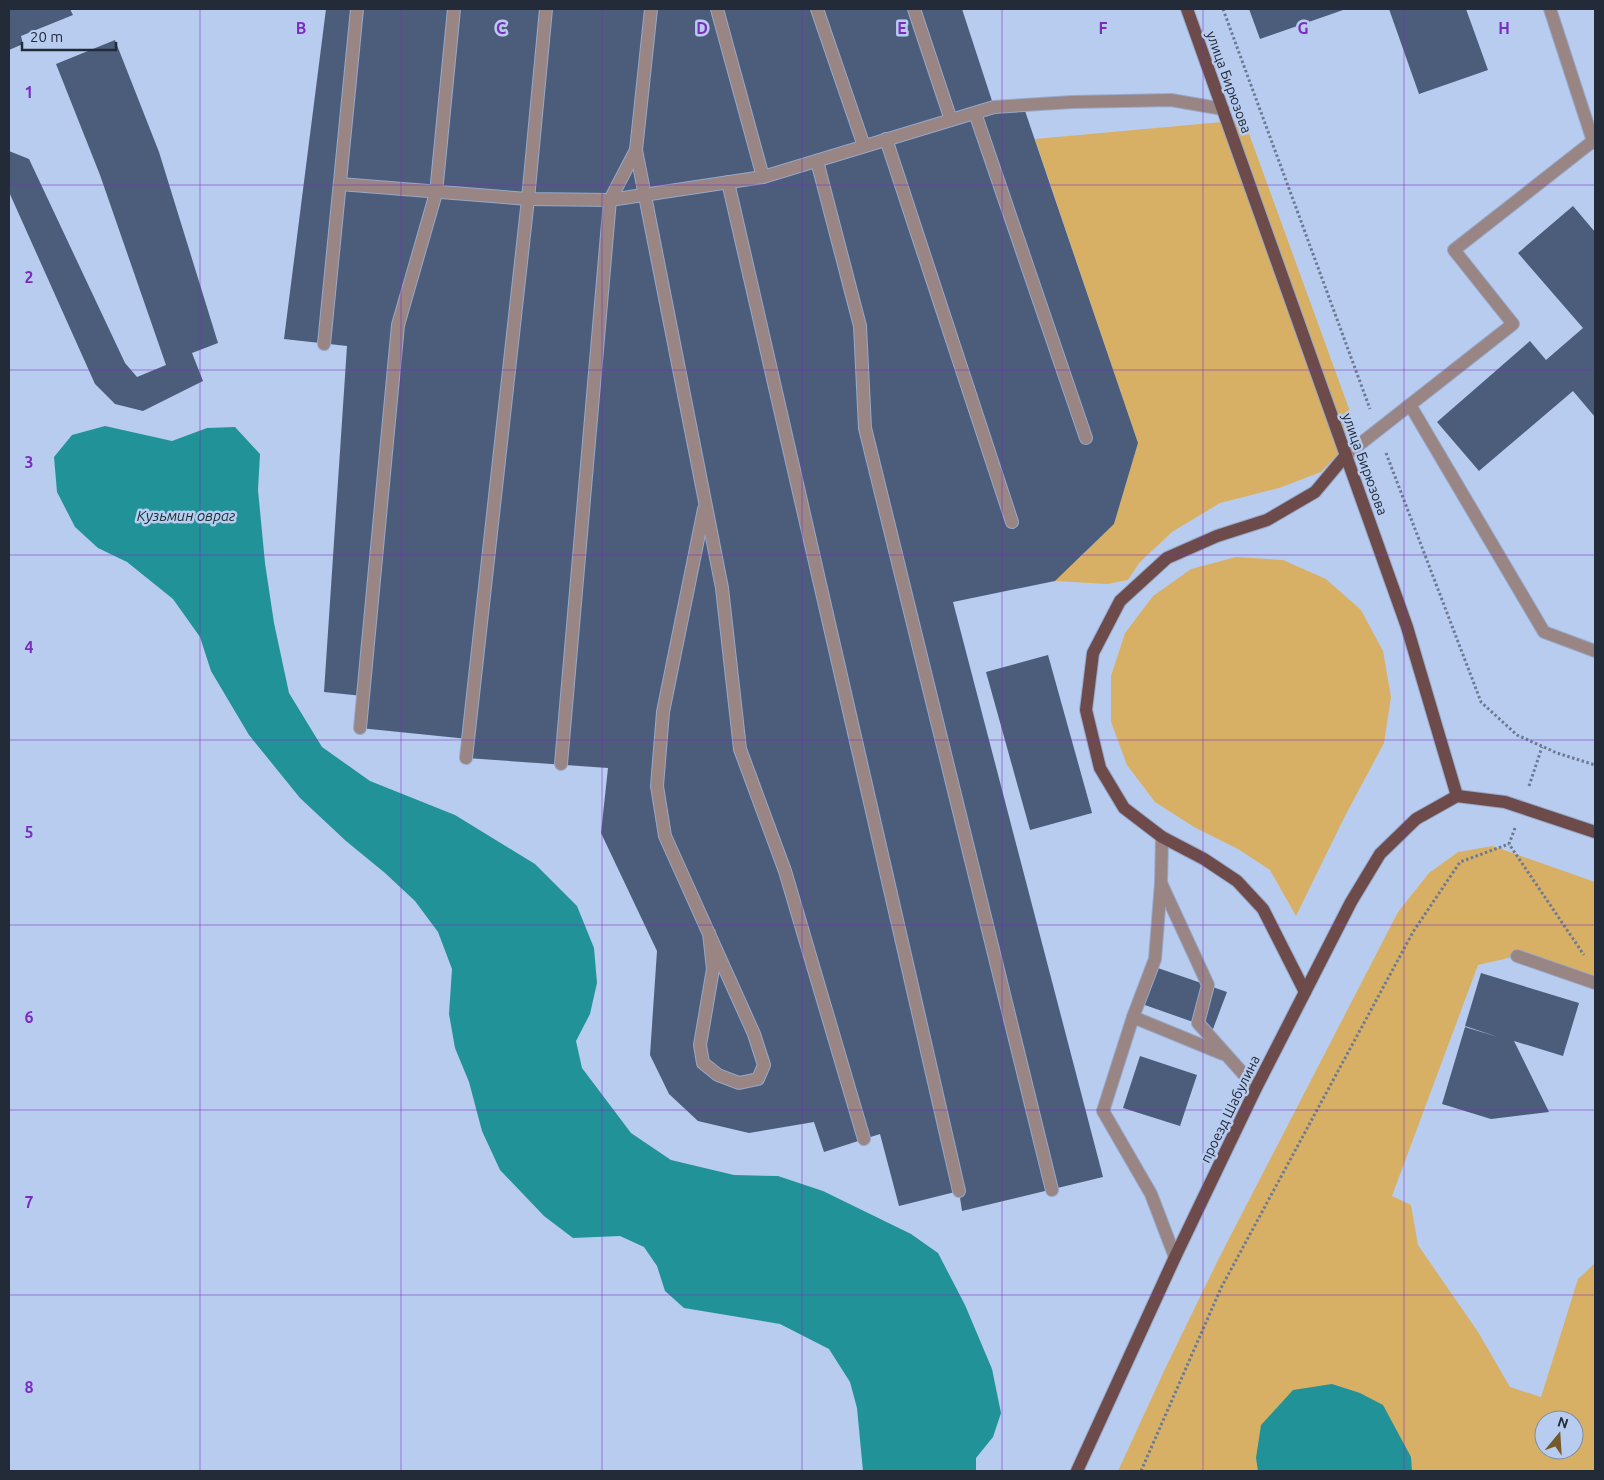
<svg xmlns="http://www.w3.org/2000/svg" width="1604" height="1480" font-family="Ubuntu,sans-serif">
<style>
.green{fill:#d8b065;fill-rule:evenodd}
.water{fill:#229299}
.building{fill:#4c5d7c}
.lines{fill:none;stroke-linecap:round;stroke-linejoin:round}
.minor-casing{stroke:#97a8c8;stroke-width:14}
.major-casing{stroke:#97a8c8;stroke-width:14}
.path{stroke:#6d7a93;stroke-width:3;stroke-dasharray:2.5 2.5;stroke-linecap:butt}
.minor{stroke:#998584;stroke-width:12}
.major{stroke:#6d4b4a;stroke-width:12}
.grid{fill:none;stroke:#7b2cbf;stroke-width:1;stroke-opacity:0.55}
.labels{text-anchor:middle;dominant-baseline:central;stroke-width:5;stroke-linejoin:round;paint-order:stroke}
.street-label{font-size:14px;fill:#232a38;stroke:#b8ccf0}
.water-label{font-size:15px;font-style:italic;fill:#172f30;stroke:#b8ccf0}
.grid-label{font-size:16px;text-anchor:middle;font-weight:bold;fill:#7b2cbf;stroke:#b8ccf0;stroke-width:5;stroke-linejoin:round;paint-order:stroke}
</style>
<rect width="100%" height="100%" fill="#b8ccf0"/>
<g class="green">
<path d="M1244 120 1352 417 1341 451 1321 472 1279 488 1220 503 1172 532 1140 562 1128 580 1107 584 1055 581 1114 524 1138 443 1035 139Z"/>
<path d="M1236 557 1283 560 1326 579 1361 610 1383 651 1391 697 1384 743 1345 816 1296 916 1270 870 1238 849 1194 827 1155 802 1127 765 1111 722V676L1125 633 1153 596 1191 569Z"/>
<path d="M1493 846 1595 882V983L1517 956 1478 965 1392 1196 1411 1205 1418 1245 1478 1332 1510 1387 1541 1397 1578 1279 1595 1263V1392L1594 1399 1595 1471H1118L1165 1369 1218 1260 1398 912 1429 873 1458 852ZM1544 1420H1574V1450H1544Z"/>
</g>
<g class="water">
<path d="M105 426 172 441 207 428 235 427 260 454 258 490 265 563 274 623 289 693 322 747 370 781 455 815 535 864 577 906 594 948 597 983 590 1014 576 1041 582 1068 631 1133 671 1160 734 1175 778 1176 823 1191 911 1234 938 1253 965 1305 992 1369 1001 1413 993 1437 976 1458V1471H863L857 1408 850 1382 829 1349 780 1324 684 1308 665 1291 657 1266 644 1247 620 1236 573 1238 544 1216 500 1170 482 1131 469 1082 455 1048 449 1014 452 969 438 932 415 901 385 873 346 841 300 798 249 735 211 671 200 637 173 599 127 562 98 548 75 527 57 492 54 457 72 435Z"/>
<path d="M1332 1384 1360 1393 1383 1405 1411 1457 1412 1471H1258L1256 1458 1261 1425 1293 1390Z"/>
</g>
<g class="building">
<path d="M9 9H70L73 15 21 36 23 44 9 50Z"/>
<path d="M326 9H962L994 107 1023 105 1138 443 1114 524 1055 581 953 602 1103 1177 962 1211 959 1191 899 1206 880 1134 824 1152 814 1122 749 1133 698 1121 669 1094 650 1055 657 951 601 833 608 768 466 758 468 739 360 728 363 696 324 692 347 346 284 339Z"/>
<path d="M1249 9H1346L1260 39Z"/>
<path d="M1389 9H1466L1488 70 1419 94Z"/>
<path d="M115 40 159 152 218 343 192 353 203 381 143 411 115 404 95 384 9 192V151L29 159 125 363 137 377 166 365 100 175 56 64Z"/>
<path d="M1573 206 1595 232V417L1573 391 1479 471 1437 422 1530 341 1546 360 1583 328 1518 253Z"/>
<path d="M1048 655 1092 813 1030 830 986 672Z"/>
<path d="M1155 967 1227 992 1213 1029 1142 1004Z"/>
<path d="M1481 973 1579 1003 1563 1056 1514 1041 1549 1112 1491 1119 1442 1104 1465 1027 1498 1037 1465 1026Z"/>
<path d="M1140 1056 1197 1075 1180 1126 1123 1108Z"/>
</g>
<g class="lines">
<defs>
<g id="minor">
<path d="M717 9 763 177"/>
<path d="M817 9 864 146"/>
<path d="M914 9 951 120"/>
<path d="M1550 9 1593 141"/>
<path d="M975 113 1086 438"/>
<path d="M886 139 1012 522"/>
<path d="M636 150 722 588 740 749 785 871 864 1139"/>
<path d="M817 161 860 326 865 428 1052 1190"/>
<path d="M728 182 959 1191"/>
<path d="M340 184 528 199 610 200 763 177 994 107 1072 102 1171 100 1223 109"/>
<path d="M324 344 357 9"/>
<path d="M1410 405 1544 632 1595 651"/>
<path d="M1346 455 1513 324 1454 250 1593 141 1595 143"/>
<path d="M704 509 663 712 657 786 665 836 754 1034 764 1065 758 1079 739 1083 718 1075 703 1063 700 1045 713 969 709 933"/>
<path d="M360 728 398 325 436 193 454 9"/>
<path d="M466 758 528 199 546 9"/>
<path d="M561 764 610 200 636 150 651 9"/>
<path d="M1162 837 1161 883 1208 985 1198 1023 1256 1088"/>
<path d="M1161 883 1155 959 1133 1017 1103 1111 1151 1194 1175 1257"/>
<path d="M1517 956 1595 983"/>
<path d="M1133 1017 1223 1054"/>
</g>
<g id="major">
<path d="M1187 9 1407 627 1457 796"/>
<path d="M1457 796 1505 802 1595 832"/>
<path d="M1305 992 1263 909 1237 881 1204 859 1162 837 1124 808 1100 768 1086 710 1093 653 1120 601 1167 558 1217 536 1267 520 1315 492 1346 455"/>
<path d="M1077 1471 1175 1257 1256 1088 1351 902 1380 854 1416 819 1457 796"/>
</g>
</defs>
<use href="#minor" class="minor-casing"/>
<use href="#major" class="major-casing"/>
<g class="path">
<path d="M1223 9 1370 409"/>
<path d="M1386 453 1481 702 1517 735 1557 753 1595 765"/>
<path d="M1529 786 1542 747"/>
<path d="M1515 828 1509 844 1584 955"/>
<path d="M1141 1471 1221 1288 1413 932 1460 862 1509 844"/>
</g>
<use href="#minor" class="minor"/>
<use href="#major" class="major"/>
</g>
<path class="grid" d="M200 9V1471M401 9V1471M602 9V1471M802 9V1471M1002 9V1471M1203 9V1471M1404 9V1471M9 185H1595M9 370H1595M9 555H1595M9 740H1595M9 925H1595M9 1110H1595M9 1295H1595"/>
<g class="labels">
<g class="street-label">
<text transform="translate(1229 82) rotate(70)">улица Бирюзова</text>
<text transform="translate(1365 464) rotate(70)">улица Бирюзова</text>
<text transform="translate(1230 1109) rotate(-64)">проезд Шабулина</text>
</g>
<g class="water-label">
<text x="186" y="515">Кузьмин овраг</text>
</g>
</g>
<g class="grid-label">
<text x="301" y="34">B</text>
<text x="501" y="34">C</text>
<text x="702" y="34">D</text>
<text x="902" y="34">E</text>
<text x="1103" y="34">F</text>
<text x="1303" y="34">G</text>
<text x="1504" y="34">H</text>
<text x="29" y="98">1</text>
<text x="29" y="283">2</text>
<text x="29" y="468">3</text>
<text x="29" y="653">4</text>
<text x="29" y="838">5</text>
<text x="29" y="1023">6</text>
<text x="29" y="1208">7</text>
<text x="29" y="1393">8</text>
</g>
<rect width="1604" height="1480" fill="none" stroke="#232a38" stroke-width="20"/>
<g transform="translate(1559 1435) rotate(18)"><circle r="24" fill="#b8ccf0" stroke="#7c8ba6"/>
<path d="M0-4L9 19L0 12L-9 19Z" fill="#735a2b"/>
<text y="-8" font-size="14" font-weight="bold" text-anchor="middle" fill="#232a38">N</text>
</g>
<path d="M22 42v8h94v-8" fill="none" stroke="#232a38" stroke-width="2.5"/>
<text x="30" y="42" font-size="15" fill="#232a38" stroke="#b8ccf0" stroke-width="4" paint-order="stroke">20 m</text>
</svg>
